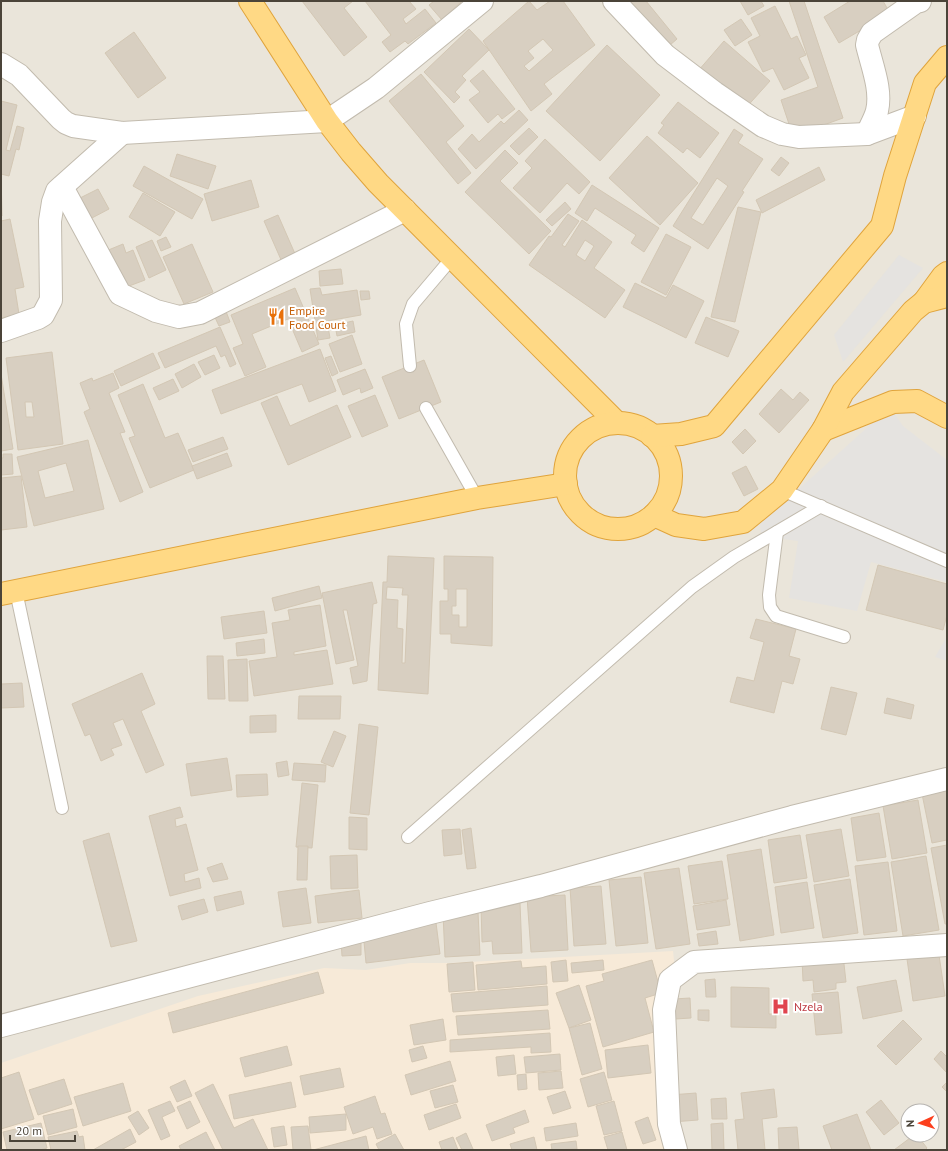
<svg xmlns="http://www.w3.org/2000/svg" width="948" height="1151" font-family="'PT Sans',sans-serif">
<style>
.residential{fill:#eae5da;fill-rule:evenodd}
.commercial{fill:#f7ead8}
.parking{fill:#e5e3e0}
.building{fill:#d8cfc1;stroke:#d3c7b4;fill-rule:evenodd}
.lines{fill:none;stroke-linecap:round;stroke-linejoin:round}
.service-casing{stroke:#c2bbae;stroke-width:14}
.minor-casing{stroke:#c2bbae;stroke-width:24}
.trunk-casing{stroke:#e0a43c;stroke-width:24}
.service{stroke:#fff;stroke-width:12}
.minor{stroke:#fff;stroke-width:22}
.trunk{stroke:#ffd985;stroke-width:22}
.labels{text-anchor:middle;dominant-baseline:central;stroke-width:4;stroke-linejoin:round;paint-order:stroke}
.food-label{font-size:12px;fill:#c56008;stroke:#fff;text-anchor:start}
.health-label{font-size:12px;fill:#be3a42;stroke:#fff;text-anchor:start}
</style>
<rect width="100%" height="100%" fill="#f6f3ec"/>
<path class="residential" d="M1 1H947V1150H1ZM908 1111H932V1135H908Z"/>
<path class="commercial" d="M673 951 679 1007 656 1106 675 1150H1V1063L198 996 324 968 366 970 410 963H451Z"/>
<g class="parking">
<path d="M899 255 923 268 843 362 834 335Z"/>
<path d="M890 407 903 426 947 460V582L871 562 857 611 789 598 798 541 761 536 760 524Z"/>
<path d="M947 634V661L935 657 946 638Z"/>
</g>
<g class="building">
<path d="M302 1H353L344 8 367 37 344 56Z"/>
<path d="M365 1H409L416 9 403 19 406 24 425 9 436 23 408 44 405 41 390 52 382 42 391 35Z"/>
<path d="M434 1H462L442 20 429 5Z"/>
<path d="M529 1 537 10 550 1H563L595 45 544 84 552 94 531 111 483 41ZM543 39 553 50 529 71 524 66 534 58 528 51Z"/>
<path d="M621 1H646L677 39 663 51Z"/>
<path d="M740 1H761L764 6 748 15Z"/>
<path d="M789 1H804L843 118 793 136 781 100 818 87Z"/>
<path d="M850 1H883L890 13 839 43 824 17Z"/>
<path d="M775 6 791 39 797 36 806 55 799 58 809 78 784 90 773 68 763 72 748 42 760 36 751 18Z"/>
<path d="M741 19 752 35 735 46 724 30Z"/>
<path d="M469 29 489 50 462 76 466 80 455 92 460 97 454 103 424 72Z"/>
<path d="M134 32 166 78 138 98 105 53Z"/>
<path d="M724 41 770 81 743 111 698 71Z"/>
<path d="M607 45 660 95 600 161 546 111Z"/>
<path d="M483 70 515 109 502 119 498 114 488 123 469 100 480 92 470 81Z"/>
<path d="M421 74 464 126 446 142 471 173 458 184 389 101Z"/>
<path d="M1 101 17 105 6 150 10 151 17 126 24 128 19 150 16 149 9 176 1 174Z"/>
<path d="M678 102 719 133 700 158 687 148 683 153 658 133 664 125 661 123Z"/>
<path d="M519 110 528 120 476 169 458 149 472 134 479 142 501 121 504 124Z"/>
<path d="M529 128 538 137 519 155 510 146Z"/>
<path d="M734 129 743 135 738 143 763 159 742 191 744 192 708 249 673 226ZM717 178 728 186 703 225 691 218Z"/>
<path d="M647 136 698 183 660 225 609 178Z"/>
<path d="M545 139 590 182 579 194 567 183 540 213 513 188 532 168 525 161Z"/>
<path d="M505 150 518 163 500 181 551 231 529 254 465 192Z"/>
<path d="M177 154 216 166 208 189 170 176Z"/>
<path d="M781 157 789 163 779 176 771 170Z"/>
<path d="M144 166 203 199 192 219 133 186Z"/>
<path d="M819 167 825 180 762 213 756 200Z"/>
<path d="M1 174 2 216H1Z"/>
<path d="M251 180 259 207 212 221 204 194Z"/>
<path d="M592 185 659 228 644 252 631 243 636 235 595 208 587 221 575 213Z"/>
<path d="M98 189 109 209 90 219 80 198Z"/>
<path d="M143 193 175 212 160 236 129 217Z"/>
<path d="M565 202 571 209 552 226 546 220Z"/>
<path d="M738 207 761 212 735 322 711 317Z"/>
<path d="M568 214 579 221 562 245 565 247 582 220 612 242 594 268 625 290 605 318 529 265 549 236 551 237ZM585 240 594 246 585 261 576 255Z"/>
<path d="M278 215 296 256 282 262 264 221Z"/>
<path d="M10 219 24 287 15 289 19 314 1 318V221Z"/>
<path d="M666 234 691 247 666 295 641 282Z"/>
<path d="M166 237 171 247 161 251 157 241Z"/>
<path d="M152 240 166 270 149 278 136 247Z"/>
<path d="M123 244 126 253 133 250 145 280 121 289 106 251Z"/>
<path d="M192 244 213 292 184 304 163 257Z"/>
<path d="M341 269 343 284 320 286 319 271Z"/>
<path d="M635 283 666 298 673 285 704 301 686 338 623 307Z"/>
<path d="M295 288 319 344 302 352 288 319 252 334 266 367 245 376 233 348 243 344 231 315Z"/>
<path d="M320 288 322 295 357 290 361 315 327 321 330 338 318 340 310 289Z"/>
<path d="M360 291H369L370 299 361 300Z"/>
<path d="M224 306 230 322 219 326 212 311Z"/>
<path d="M706 317 739 331 728 357 695 343Z"/>
<path d="M353 321 355 332 337 336 335 325Z"/>
<path d="M220 327 236 364 230 367 225 355 221 357 216 346 165 368 158 353Z"/>
<path d="M352 335 362 364 340 372 329 344Z"/>
<path d="M320 349 336 391 309 402 302 384 221 414 212 390Z"/>
<path d="M52 352 63 444 18 450 6 358ZM25 402H32L34 417H26Z"/>
<path d="M153 353 160 368 121 386 114 371Z"/>
<path d="M214 355 220 368 205 375 198 362Z"/>
<path d="M331 356 338 373 332 376 325 358Z"/>
<path d="M424 360 441 402 399 419 382 377Z"/>
<path d="M194 364 201 377 182 388 175 374Z"/>
<path d="M365 369 373 388 361 393 360 388 343 395 337 380Z"/>
<path d="M113 373 119 388 109 393 125 432 120 433 143 492 120 502 84 412 90 409 80 383 92 378 93 381Z"/>
<path d="M1 374 13 449 1 451Z"/>
<path d="M173 379 179 391 159 400 153 388Z"/>
<path d="M143 384 165 438 178 433 194 470 150 488 129 438 135 436 118 395Z"/>
<path d="M781 389 793 400 800 392 809 400 779 433 759 414Z"/>
<path d="M375 395 388 426 362 437 348 406Z"/>
<path d="M277 396 290 426 337 405 351 437 288 465 261 403Z"/>
<path d="M745 429 756 441 743 454 732 442Z"/>
<path d="M223 437 228 449 193 462 188 450Z"/>
<path d="M88 440 104 509 34 526 17 457ZM66 463 74 491 45 498 38 471Z"/>
<path d="M227 453 232 466 197 479 192 466Z"/>
<path d="M3 454H12L13 474 1 475V458H3Z"/>
<path d="M746 466 758 489 744 496 732 473Z"/>
<path d="M21 476 27 527 1 530V478Z"/>
<path d="M388 556 434 558 428 694 378 690 383 582H387ZM387 587 403 588 402 595H408L405 663H402L403 629 397 628 398 600 386 599Z"/>
<path d="M444 556 493 557 492 646 451 643V634H440V601H448V589H444ZM456 589H467V627H459V615H452V606H456Z"/>
<path d="M878 565 947 584V615L943 630 866 610Z"/>
<path d="M372 582 377 603 373 604 367 681 353 684 350 668 358 666 347 610H343L354 660 336 664 322 593Z"/>
<path d="M319 586 322 598 275 611 272 598Z"/>
<path d="M320 605 326 646 294 652V655L327 650 333 684 254 696 249 661 277 657 272 623 290 620 288 610Z"/>
<path d="M264 611 267 633 224 639 221 617Z"/>
<path d="M756 619 796 629 789 656 800 659 793 684 782 681 774 713 730 702 737 677 754 681 764 642 750 638Z"/>
<path d="M264 639 265 653 237 656 236 643Z"/>
<path d="M207 656H223L225 699H208Z"/>
<path d="M247 659 248 701H229L228 660Z"/>
<path d="M142 673 155 704 141 711 164 765 146 773 123 719 113 723 122 745 111 749 114 755 101 761 90 734 85 736 72 704Z"/>
<path d="M22 683 24 707 1 708V684Z"/>
<path d="M831 687 857 693 846 735 821 729Z"/>
<path d="M299 696H341L340 719H298Z"/>
<path d="M887 698 914 705 911 719 884 713Z"/>
<path d="M276 715V732L250 733V716Z"/>
<path d="M359 724 378 727 369 815 350 813Z"/>
<path d="M334 731 346 736 333 767 321 762Z"/>
<path d="M227 758 232 790 191 796 186 764Z"/>
<path d="M287 761 289 775 278 777 276 763Z"/>
<path d="M294 763 326 765 325 782 292 780Z"/>
<path d="M267 774 268 795 237 797 236 775Z"/>
<path d="M302 783 318 785 312 848 296 847Z"/>
<path d="M947 784V840L932 843 921 789Z"/>
<path d="M918 800 927 853 892 859 883 806Z"/>
<path d="M180 807 183 817 175 819 176 827 186 824 198 870 184 874 185 882 199 878 201 888 170 896 149 816Z"/>
<path d="M879 813 886 857 857 861 851 818Z"/>
<path d="M349 817 367 818V850L349 849Z"/>
<path d="M471 828 476 868 467 869 462 830Z"/>
<path d="M460 829 462 854 444 856 442 830Z"/>
<path d="M841 829 849 876 814 882 806 835Z"/>
<path d="M109 833 137 941 111 947 83 841Z"/>
<path d="M800 835 807 878 774 883 768 840Z"/>
<path d="M947 845V924H945L931 848Z"/>
<path d="M298 846H308L307 880H297Z"/>
<path d="M761 849 774 935 740 941 727 855Z"/>
<path d="M357 855 358 888 331 889 330 856Z"/>
<path d="M926 856 939 930 903 936 891 862Z"/>
<path d="M722 861 728 899 694 904 688 866Z"/>
<path d="M888 862 897 931 864 935 855 866Z"/>
<path d="M222 863 228 879 213 882 207 868Z"/>
<path d="M679 868 690 944 656 949 644 873Z"/>
<path d="M641 877 648 943 616 946 609 880Z"/>
<path d="M850 879 858 933 823 938 814 885Z"/>
<path d="M807 882 814 928 781 933 775 887Z"/>
<path d="M601 886 606 944 574 946 570 888Z"/>
<path d="M306 888 311 923 283 927 278 892Z"/>
<path d="M359 890 362 918 318 923 315 896Z"/>
<path d="M241 891 244 904 217 911 214 897Z"/>
<path d="M565 895 568 950 531 952 527 897Z"/>
<path d="M204 899 208 912 182 920 178 906Z"/>
<path d="M726 900 730 925 697 930 693 906Z"/>
<path d="M520 903 522 953 493 954 492 941 482 942 481 905Z"/>
<path d="M478 912 480 955 445 957 443 914Z"/>
<path d="M436 923 440 954 366 963 363 931Z"/>
<path d="M716 931 718 944 699 946 697 934Z"/>
<path d="M361 940V955L342 956 341 941Z"/>
<path d="M843 955 846 982 836 983V989L814 992 813 980 803 981 802 959Z"/>
<path d="M939 955 945 996 913 1001 907 959Z"/>
<path d="M566 960 568 981 553 982 551 962Z"/>
<path d="M603 960 604 970 572 973 571 963Z"/>
<path d="M652 960 661 993 645 998 654 1032 603 1047 586 986 604 981 602 974Z"/>
<path d="M521 961 522 968 546 966 547 984 478 990 476 965Z"/>
<path d="M473 962 475 990 449 992 447 964Z"/>
<path d="M318 972 324 993 173 1033 168 1013Z"/>
<path d="M715 979 716 997H706L705 980Z"/>
<path d="M896 980 902 1011 863 1019 857 987Z"/>
<path d="M579 985 591 1020 569 1028 556 993Z"/>
<path d="M547 986 548 1005 453 1012 451 994Z"/>
<path d="M731 987 769 988V1014H776V1028L731 1027Z"/>
<path d="M838 992 842 1033 816 1035 812 994Z"/>
<path d="M690 998 691 1018 675 1019 674 999Z"/>
<path d="M548 1010 550 1029 458 1035 456 1016Z"/>
<path d="M698 1010H709V1021L698 1020Z"/>
<path d="M443 1019 446 1040 414 1045 410 1025Z"/>
<path d="M903 1020 922 1039 896 1065 877 1046Z"/>
<path d="M590 1023 602 1069 582 1075 569 1028Z"/>
<path d="M550 1033 551 1052 531 1053V1047L450 1052V1040Z"/>
<path d="M648 1045 651 1073 608 1078 605 1050Z"/>
<path d="M287 1046 292 1065 245 1077 240 1058Z"/>
<path d="M423 1046 427 1058 412 1062 409 1050Z"/>
<path d="M941 1051 947 1057V1073L934 1059Z"/>
<path d="M560 1054 561 1070 526 1073 524 1057Z"/>
<path d="M514 1055 516 1074 498 1076 496 1057Z"/>
<path d="M450 1061 456 1081 411 1095 405 1075Z"/>
<path d="M340 1068 344 1087 304 1095 300 1076Z"/>
<path d="M561 1071 563 1088 539 1090 538 1073Z"/>
<path d="M19 1072 34 1119 1 1129V1078Z"/>
<path d="M604 1072 612 1100 588 1107 580 1079Z"/>
<path d="M526 1074 527 1089 518 1090 517 1075Z"/>
<path d="M64 1079 72 1104 38 1115 29 1090Z"/>
<path d="M185 1080 192 1096 177 1102 170 1087Z"/>
<path d="M291 1082 296 1107 234 1119 229 1095Z"/>
<path d="M947 1082V1092L942 1087Z"/>
<path d="M123 1083 131 1111 83 1126 74 1097Z"/>
<path d="M213 1084 234 1128 253 1119 268 1150H223L195 1093Z"/>
<path d="M453 1085 458 1102 435 1108 430 1091Z"/>
<path d="M774 1089 777 1117 762 1119 765 1150H738L735 1120 744 1119 741 1093Z"/>
<path d="M565 1091 571 1108 553 1114 547 1097Z"/>
<path d="M696 1093 698 1120 672 1122 670 1095Z"/>
<path d="M375 1096 381 1114 385 1113 392 1134 377 1139 373 1127 353 1134 344 1107Z"/>
<path d="M726 1098 727 1119H712L711 1099Z"/>
<path d="M881 1100 899 1123 884 1135 866 1112Z"/>
<path d="M170 1101 175 1111 162 1117 170 1136 161 1140 148 1110Z"/>
<path d="M190 1101 200 1122 187 1129 177 1107Z"/>
<path d="M614 1101 622 1131 604 1135 596 1106Z"/>
<path d="M456 1104 461 1118 429 1130 424 1115Z"/>
<path d="M73 1109 77 1127 48 1135 43 1116Z"/>
<path d="M525 1110 529 1122 513 1128 515 1133 492 1141 486 1125Z"/>
<path d="M138 1111 149 1128 139 1135 128 1117Z"/>
<path d="M346 1114V1130L310 1133 309 1117Z"/>
<path d="M857 1114 871 1150H832L823 1126Z"/>
<path d="M648 1117 656 1140 643 1144 635 1122Z"/>
<path d="M41 1123 47 1148 40 1150H7L3 1132Z"/>
<path d="M576 1123 578 1136 546 1141 544 1128Z"/>
<path d="M723 1123 724 1150H712L711 1124Z"/>
<path d="M284 1126 287 1145 274 1147 271 1128Z"/>
<path d="M308 1126 311 1150H293L291 1127Z"/>
<path d="M797 1127 799 1150H779L778 1128Z"/>
<path d="M130 1129 136 1142 121 1150H93Z"/>
<path d="M77 1131 79 1137 83 1136 85 1150H51L48 1137Z"/>
<path d="M206 1132 215 1150H181L179 1146Z"/>
<path d="M622 1132 627 1150H608L604 1137Z"/>
<path d="M466 1133 473 1149 471 1150H462L456 1138Z"/>
<path d="M395 1134 404 1150H379L376 1144Z"/>
<path d="M914 1135H917L927 1148 925 1150H894Z"/>
<path d="M366 1136 369 1150H313Z"/>
<path d="M453 1137 458 1150H442L439 1142Z"/>
<path d="M534 1137 537 1150H512L510 1144Z"/>
<path d="M576 1141 577 1149 552 1150 551 1144Z"/>
</g>
<g class="lines">
<defs>
<g id="service">
<path d="M410 366 406 324 413 304 452 258"/>
<path d="M426 408 477 498"/>
<path d="M782 490 947 561"/>
<path d="M777 532 769 595 770 607 776 616 844 637"/>
<path d="M16 591 62 808"/>
<path d="M408 837 692 587 734 557 821 506"/>
</g>
<g id="minor">
<path d="M614 1 665 55 715 93 763 126 782 134 799 137 867 134 915 116"/>
<path d="M1 64 19 75 61 119 66 123 73 126 122 133 327 121 376 88 482 1"/>
<path d="M867 134C870 127 875 119 877 111 882 90 872 66 867 45L868 40 872 33 916 2 920 1"/>
<path d="M62 187 120 294 156 311 179 317 200 313 405 210"/>
<path d="M1 331 38 318 43 315 51 300 50 221 53 202 57 191 122 133"/>
<path d="M1 1026 430 913 541 886 792 817 947 779"/>
<path d="M676 1150 669 1124 664 1010 670 980 694 962 947 945"/>
</g>
<g id="trunk">
<path d="M250 1 327 121 351 152 378 183 617 423"/>
<path d="M924 302 943 276 947 273"/>
<circle cx="618" cy="476" r="53"/>
<path d="M823 430 893 402 917 401 947 417"/>
<path d="M652 436 681 434 714 426 882 226 895 176 925 83 947 57"/>
<path d="M654 515 676 525 704 529 743 522 782 490 823 430 843 392 913 311 924 302 947 296"/>
<path d="M1 594 477 498 566 484"/>
</g>
</defs>
<use href="#service" class="service-casing"/>
<use href="#minor" class="minor-casing"/>
<use href="#trunk" class="trunk-casing"/>
<use href="#service" class="service"/>
<use href="#minor" class="minor"/>
<use href="#trunk" class="trunk"/>
</g>
<defs>
<symbol id="restaurant-bare" viewBox="-9 -9 18 18"><path d="M-5-6h1v4h1v-4h1v4h1v-4h1v5L-1.5 .5V6h-2V.5L-5-1ZM5-6V6H3V1.5H1.5Q1.5-4 5-6Z" fill="#e8710a" stroke="#fff" stroke-width="2.5" paint-order="stroke"/></symbol>
<symbol id="hospital-bare" viewBox="-9 -9 18 18"><path d="M-5-5h3v3.5h4V-5h3V5h-3V1.5h-4V5h-3Z" fill="#e0444e" stroke="#fff" stroke-width="2.5" paint-order="stroke"/></symbol>
</defs>
<g fill-rule="evenodd">
<use href="#restaurant-bare" x="264" y="304" width="25" height="25"/>
<use href="#hospital-bare" x="768" y="994" width="25" height="25"/>
</g>
<g class="labels">
<g class="food-label">
<text x="289" y="310">Empire<tspan x="289" dy="14">Food Court</tspan></text>
</g>
<g class="health-label">
<text x="794" y="1006">Nzela</text>
</g>
</g>
<rect width="948" height="1151" fill="none" stroke="#4b4439" stroke-width="4"/>
<g transform="translate(920 1123) rotate(267)"><circle r="19" fill="#ffffff" stroke="#b7b4b0"/>
<path d="M0-3L7 15L0 10L-7 15Z" fill="#fc3f1d"/>
<text y="-6" font-size="11" font-weight="bold" text-anchor="middle" fill="#4b4439">N</text>
</g>
<path d="M10 1135v6h65v-6" fill="none" stroke="#4b4439" stroke-width="2"/>
<text x="16" y="1135" font-size="12" fill="#4b4439" stroke="#ffffff" stroke-width="3" paint-order="stroke">20 m</text>
</svg>
